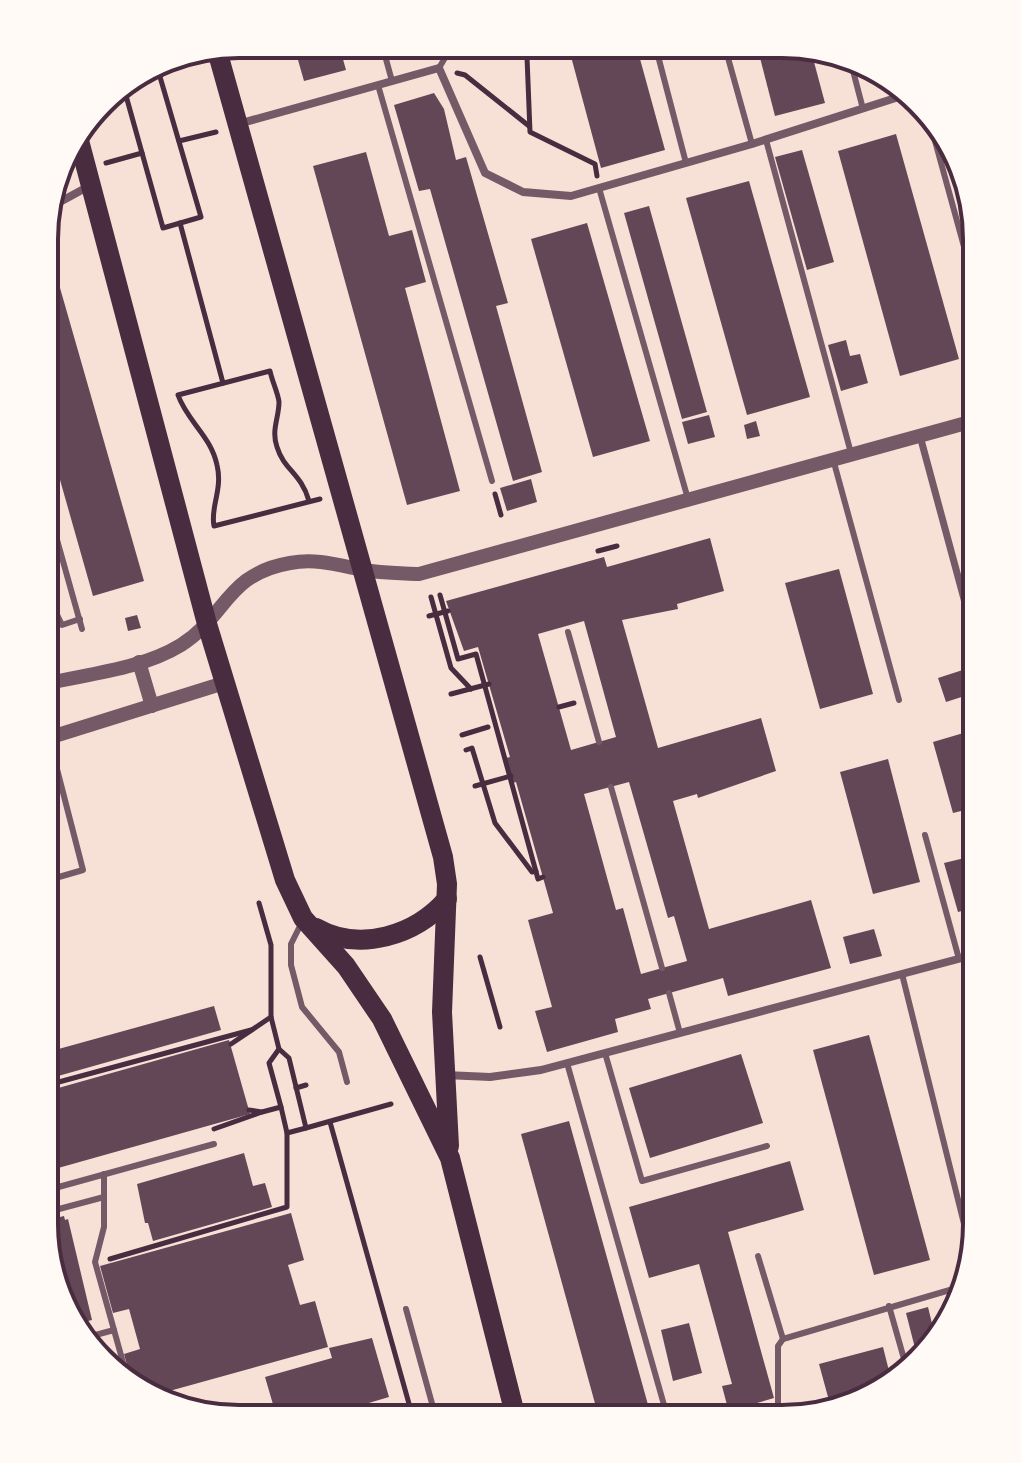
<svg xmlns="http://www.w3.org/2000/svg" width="1021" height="1463" font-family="'Zilla Slab',serif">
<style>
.building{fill:#644757;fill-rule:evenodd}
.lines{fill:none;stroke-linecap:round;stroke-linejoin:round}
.path{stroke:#4a2c40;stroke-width:5}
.service{stroke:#755966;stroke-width:6}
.pedestrian{stroke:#755966;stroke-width:7}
.minor{stroke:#755966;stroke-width:8}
.tertiary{stroke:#755966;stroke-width:14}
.primary{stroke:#4a2c40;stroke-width:20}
.rim{fill:none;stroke:#4a2c40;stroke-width:4}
</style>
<rect width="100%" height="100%" fill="#f7e1d7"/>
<g class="building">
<path d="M757 46 810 47 825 103 775 116Z"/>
<path d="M637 48 665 150 601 168 569 49Z"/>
<path d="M341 52 346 70 304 81 296 53Z"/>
<path d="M434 93 444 109 456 160 466 157 508 303 496 306 542 472 513 481 430 189 419 191 394 105Z"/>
<path d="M896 134 959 359 900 376 838 151Z"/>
<path d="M802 150 834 262 807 270 775 157Z"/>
<path d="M366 152 389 236 412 230 426 282 405 288 460 491 407 505 313 166Z"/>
<path d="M749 181 810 397 747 415 686 198Z"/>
<path d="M649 206 707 412 682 419 624 213Z"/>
<path d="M587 223 650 441 593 457 531 239Z"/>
<path d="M46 239 144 581 93 596 45 427Z"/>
<path d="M846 340 850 356 860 354 868 383 841 391 828 345Z"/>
<path d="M709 415 715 437 688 444 682 422Z"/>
<path d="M756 421 760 436 747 439 744 425Z"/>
<path d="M531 479 537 502 507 511 500 488Z"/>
<path d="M710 538 724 591 677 604 678 609 622 620 658 748 761 718 776 771 698 798 697 794 673 801 709 929 811 900 831 968 728 996 723 978 648 999 651 1009 615 1019 618 1032 547 1052 535 1011 552 1007 528 920 553 913 516 782 513 783 506 758 510 757 478 647 464 651 446 601 604 557 607 567ZM584 621 616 737 571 750 538 634ZM629 782 668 918 674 916 687 961 641 974 623 908 616 910 584 794Z"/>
<path d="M839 569 873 694 820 709 785 583Z"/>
<path d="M137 615 141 628 128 631 125 618Z"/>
<path d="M972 667 977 692 946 702 938 678Z"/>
<path d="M977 729V807L953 813 933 742Z"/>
<path d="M888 759 920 882 873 894 840 772Z"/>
<path d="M977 855V907L958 912 944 863Z"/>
<path d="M874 929 882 956 850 964 843 937Z"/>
<path d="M977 1004V1029H976L970 1006Z"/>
<path d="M214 1006 221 1030 44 1080V1053Z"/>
<path d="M869 1035 930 1260 874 1275 813 1050Z"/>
<path d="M229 1040 250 1114 44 1172V1092Z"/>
<path d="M741 1054 763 1123 650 1158 629 1088Z"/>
<path d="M569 1121 616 1290 652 1419 599 1418 521 1134Z"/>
<path d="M244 1153 253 1186 265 1183 272 1207 153 1241 148 1223H145L137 1184Z"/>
<path d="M790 1161 804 1210 728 1232 774 1398 729 1411 732 1419H688L687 1416 727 1405 722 1386 732 1384 699 1264 649 1278 629 1207Z"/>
<path d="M291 1213 304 1260 288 1265 300 1305 315 1301 328 1347 155 1395 133 1387 124 1354 140 1349 129 1309 113 1313 100 1266Z"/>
<path d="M64 1216 65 1220 68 1219 92 1320 76 1324 64 1310 44 1224V1221Z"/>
<path d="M928 1307 936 1340 917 1356 906 1313Z"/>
<path d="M689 1323 702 1373 673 1381 661 1330Z"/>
<path d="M372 1338 389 1397 318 1418H277L265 1377 332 1358 329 1348Z"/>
<path d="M883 1347 891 1379 868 1399 831 1408 819 1364Z"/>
</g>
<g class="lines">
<g class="path">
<path d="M527 57 530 132 595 164 597 176"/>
<path d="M457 73 465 75 529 126"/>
<path d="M123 85 163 228 201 217 158 70 142 74"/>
<path d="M179 141 216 132"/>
<path d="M106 163 142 153"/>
<path d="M180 223 223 383"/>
<path d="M495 494 501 515"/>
<path d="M309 501C301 473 284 470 277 447 271 430 279 418 279 402 278 393 272 381 270 371L178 395C187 421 211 436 217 465 223 490 210 507 214 526L320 499"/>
<path d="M598 551 617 546"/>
<path d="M440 595 458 659 476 654 538 879 543 877"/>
<path d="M431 597 451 668 471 689"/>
<path d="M429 616 448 611"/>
<path d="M451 694 489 684"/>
<path d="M559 707 574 703"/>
<path d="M462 735 488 727"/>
<path d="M466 750 472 748 495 823 532 872 536 871"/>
<path d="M475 786 511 776"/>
<path d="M259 903 271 945V1017L279 1049 289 1058 306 1128 391 1104"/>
<path d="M480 957 500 1027"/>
<path d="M231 1044 271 1017"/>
<path d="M279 1049 269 1063 281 1107"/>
<path d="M44 1086 251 1030"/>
<path d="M296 1088 306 1085"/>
<path d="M249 1110 262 1112 281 1107 287 1133 306 1128"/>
<path d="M330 1122 413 1418"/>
<path d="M214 1129 262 1112"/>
<path d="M110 1259 287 1207V1133"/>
</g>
<g class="service">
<path d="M725 47 752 144"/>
<path d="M656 48 686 163"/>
<path d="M384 52 392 81"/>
<path d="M851 63 863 109"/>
<path d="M439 68 449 51"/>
<path d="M378 85 492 481"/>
<path d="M929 119 977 294"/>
<path d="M766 140 851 453"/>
<path d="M599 188 688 499"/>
<path d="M833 459 899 700"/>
<path d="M45 497 82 629"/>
<path d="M45 590 62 625 80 619"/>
<path d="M568 632 599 742"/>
<path d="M611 787 662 968"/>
<path d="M925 835 959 959"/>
<path d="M45 881 83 870 49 738"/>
<path d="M302 922 291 944V965L302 1007 339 1052 347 1082"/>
<path d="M902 974 971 1252"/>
<path d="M669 993 680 1033"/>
<path d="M605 1053 642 1181 767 1146"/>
<path d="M567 1063 668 1419"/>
<path d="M104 1174V1227L95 1262 114 1330"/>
<path d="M44 1191 214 1144"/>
<path d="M44 1213 104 1197"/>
<path d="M758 1256 783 1339"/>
<path d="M889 1306 906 1366"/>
<path d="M406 1309 436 1418"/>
<path d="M88 1337 114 1330 129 1384"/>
<path d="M211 1416 229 1411 231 1417"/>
<path d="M778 1419V1346L783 1339 960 1287"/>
</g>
<path class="pedestrian" d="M920 436 977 647"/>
<g class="minor">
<path d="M238 124 439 68 485 173 523 192 571 196 752 144 908 94"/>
<path d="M47 209 91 185"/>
<path d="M445 1075 490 1077 541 1070 977 954"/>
</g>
<g class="tertiary">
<path d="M139 662 152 706"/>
<path d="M45 684C88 674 142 669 181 645 227 616 226 574 290 563 316 558 338 565 363 570 381 573 400 573 419 574L977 420"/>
<path d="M45 739 224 683"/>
</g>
<g class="primary">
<path d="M218 54 443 857 447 884 442 1012 449 1146"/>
<path d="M77 133 207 624 285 880 303 918 346 966 382 1019 450 1158 516 1418"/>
<path d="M316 928C360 953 416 935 447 899"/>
</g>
</g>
<path d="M0 0H1021V1463H0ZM239 58H782A181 181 0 0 1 963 239V1224A181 181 0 0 1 782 1405H239A181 181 0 0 1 58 1224V239A181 181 0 0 1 239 58Z" fill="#fffaf5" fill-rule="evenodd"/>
<path class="rim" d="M239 58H782A181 181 0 0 1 963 239V1224A181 181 0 0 1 782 1405H239A181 181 0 0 1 58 1224V239A181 181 0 0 1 239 58Z"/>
</svg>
